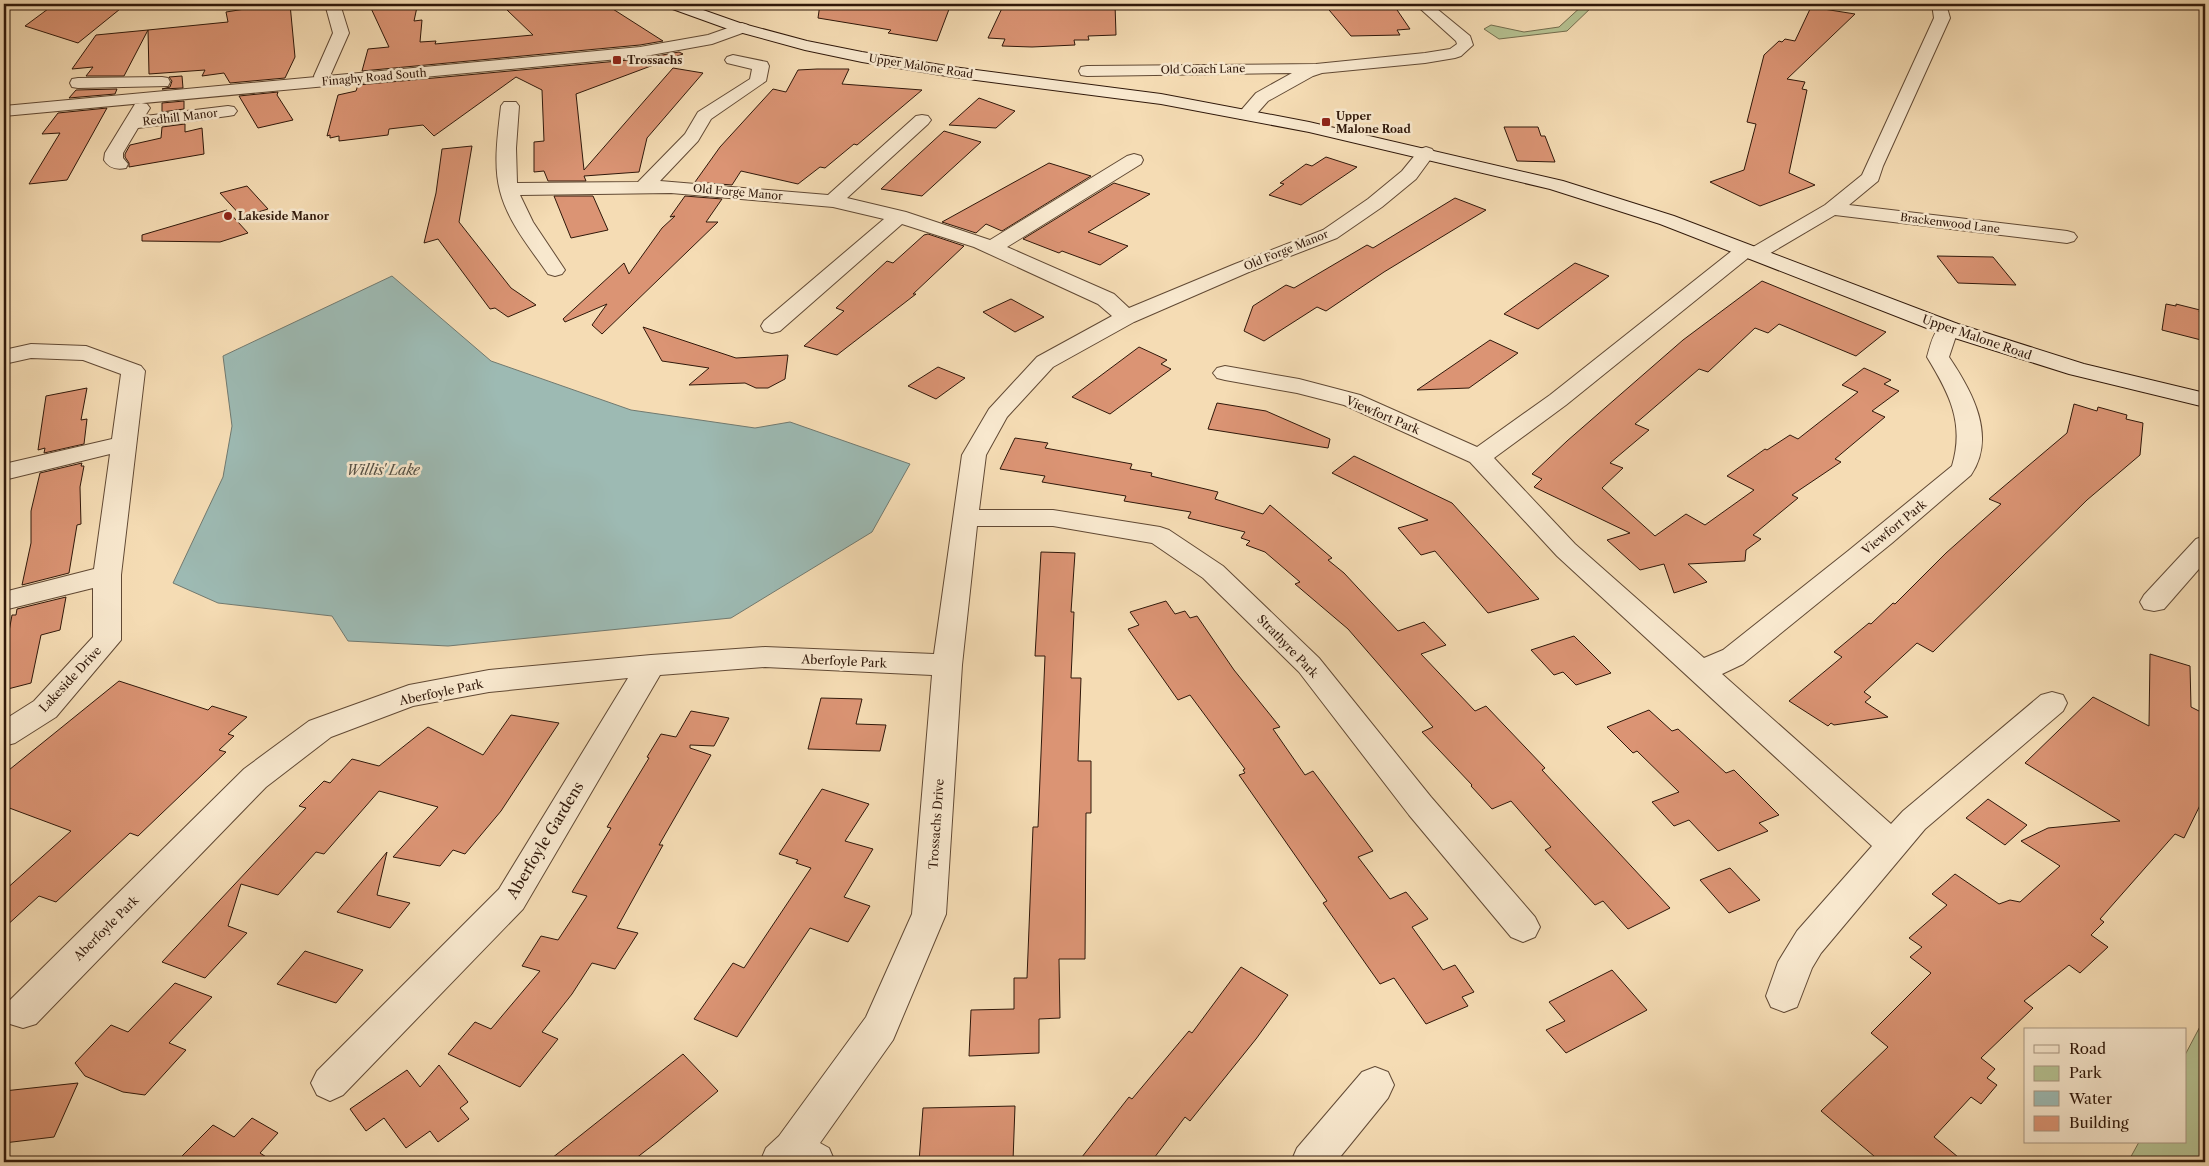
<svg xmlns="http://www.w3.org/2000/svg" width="2209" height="1166" font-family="'Libre Caslon Text',serif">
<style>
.green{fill:#b6c292;stroke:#736d4e}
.water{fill:#9dbab3;stroke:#71796f}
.building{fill:#db9474;stroke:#30180a}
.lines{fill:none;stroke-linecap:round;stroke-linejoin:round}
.minor-casing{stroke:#614934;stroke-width:2}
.tertiary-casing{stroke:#614934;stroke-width:2}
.secondary-casing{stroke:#30180a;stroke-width:2}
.minor{fill:#f8e8ce;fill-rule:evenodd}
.tertiary{fill:#f8e8ce;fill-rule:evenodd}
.secondary{fill:#f8e8ce;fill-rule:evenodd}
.poi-dot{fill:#8f2418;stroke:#f8e8ce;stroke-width:2}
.labels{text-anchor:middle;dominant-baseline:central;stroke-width:5;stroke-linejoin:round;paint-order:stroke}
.far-poi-label{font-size:11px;font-weight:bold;fill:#30180a;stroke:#f8e8ce;text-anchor:start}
.far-street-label{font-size:11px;fill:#30180a;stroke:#f8e8ce}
.street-label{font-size:12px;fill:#30180a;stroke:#f8e8ce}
.water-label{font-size:14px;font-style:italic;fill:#565145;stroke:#f8e8ce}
.near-street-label{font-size:15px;fill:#30180a;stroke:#f8e8ce}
</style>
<rect width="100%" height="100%" fill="#f5dcb4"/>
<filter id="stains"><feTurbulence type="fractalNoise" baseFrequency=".004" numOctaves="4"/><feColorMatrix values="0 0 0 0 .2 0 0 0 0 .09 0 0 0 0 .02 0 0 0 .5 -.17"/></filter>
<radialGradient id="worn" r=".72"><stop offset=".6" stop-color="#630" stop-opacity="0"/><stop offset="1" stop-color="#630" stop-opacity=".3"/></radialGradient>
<g class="green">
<path d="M1584 4H1595L1567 31 1499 39 1484 29 1491 25 1524 32 1559 27Z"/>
<path d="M2205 1017V1162H2128L2139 1142H2185V1055Z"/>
</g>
<path class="water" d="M392 276 491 361 631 410 755 428 790 422 910 464 872 532 731 618 448 646 348 641 332 616 218 603 173 583 223 477 232 426 223 356Z"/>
<g class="building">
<path d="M244 4H290L295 57 285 78 230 83 224 73 202 76 205 70 149 74 148 30 228 22 226 12 245 9Z"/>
<path d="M369 4H404L406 8 417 7 414 21 422 20 420 42 436 41 435 44 533 35 507 10 535 4H582L589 8 605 4 663 41 640 45 362 71 368 49 389 47Z"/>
<path d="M820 4H951L937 41 888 33 891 30 818 18Z"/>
<path d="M1004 4H1115L1116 35 1088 36 1089 40H1074L1075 45 1032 47 1002 46 1005 39 988 38Z"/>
<path d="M1324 4H1393L1410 29 1397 30 1400 35 1351 36Z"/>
<path d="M125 5 78 43 25 26 52 6Z"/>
<path d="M1811 7 1855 14 1787 79 1805 82 1802 89 1807 90 1789 173 1815 185 1760 206 1710 182 1744 170 1756 124 1747 122 1764 55 1779 41 1782 42 1785 39 1795 41Z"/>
<path d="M148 30 124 76H86L93 67 72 69 96 35Z"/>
<path d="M679 52 683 54 576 94 584 170 673 68 703 73 647 138 639 172 584 176 586 181H548L544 171 534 172V142L544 141 542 90 516 77 434 136 423 125 389 129 388 135 339 141V136L330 138V135L327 136 338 95 356 91 358 85 640 59Z"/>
<path d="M817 69H849L842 84 922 90 857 145 854 144 825 168 820 167 798 184 741 171 732 185 695 182 720 147 773 89 786 92 798 70Z"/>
<path d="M182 76 183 88 162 89 170 87 172 81 169 77Z"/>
<path d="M117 89 115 94 69 98 76 90Z"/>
<path d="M278 92 277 95 293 120 258 128 239 96Z"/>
<path d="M979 98 1015 111 996 128 949 125Z"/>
<path d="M184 101V109L162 112V103Z"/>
<path d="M107 108 67 180 29 184 60 133 42 134 58 113Z"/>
<path d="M185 124V132L202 128 204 154 129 167V163L125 157V154L130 145 161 138 162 127Z"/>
<path d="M1504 127H1538L1541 136H1545L1555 162 1517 161Z"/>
<path d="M944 131 981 142 922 196 881 189Z"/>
<path d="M472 146 459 222 511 288 536 305 508 317 495 308 490 309 438 239 424 243 436 193 442 149Z"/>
<path d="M1326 157 1357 167 1301 205 1269 195 1284 184 1280 183 1306 164 1312 166Z"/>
<path d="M1049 163 1091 176 1002 231 986 224 976 233 942 222Z"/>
<path d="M1114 183 1150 194 1088 232 1128 246 1100 265 1062 251 1059 253 1023 239Z"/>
<path d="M247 186 268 209 242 217 220 193Z"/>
<path d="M554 196H593L608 230 571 238Z"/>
<path d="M685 196 722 199 706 222H718L602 334 592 325 607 304 565 322 563 319 624 263 629 274 662 228 675 216 670 217Z"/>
<path d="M1455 198 1486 210 1384 272 1326 311 1317 307 1264 341 1244 331 1253 306 1286 285 1294 288 1367 245 1373 248Z"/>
<path d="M227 210 248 233 220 242 142 241V235Z"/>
<path d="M928 234 964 246 913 294H916L837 355 804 346 844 311 836 308 887 261 893 263 924 235Z"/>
<path d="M1937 256 1993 257 2016 285 1958 283Z"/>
<path d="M1575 263 1609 276 1538 329 1504 314Z"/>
<path d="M1762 281 1886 332 1856 356 1779 324 1768 333 1755 328 1708 372 1699 369 1635 424 1649 430 1610 463 1623 468 1602 488 1655 536 1686 514 1705 525 1754 490 1727 476 1765 449 1767 450 1790 435 1798 439 1858 392 1842 385 1864 368 1891 380 1884 384 1899 391 1872 411 1885 417 1835 459 1841 462 1792 495 1798 498 1753 535 1761 539 1746 550 1745 561 1688 564 1707 582 1674 593 1664 564 1640 570 1607 540 1630 533 1534 487 1542 479 1532 474 1567 441 1683 340Z"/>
<path d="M1011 299 1044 317 1015 332 983 312Z"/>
<path d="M2166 304 2176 306V304L2200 310 2199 312 2205 314V341L2162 330Z"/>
<path d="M643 327 736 358 788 355 785 379 768 388H756L745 383 689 385 709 368 662 361Z"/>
<path d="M1490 340 1518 353 1469 388 1417 390Z"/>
<path d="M1139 347 1167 360 1161 364 1171 369 1110 414 1072 397Z"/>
<path d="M938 367 965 378 936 399 908 386Z"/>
<path d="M87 388 81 420 87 419 84 444 44 453 45 448 38 450 46 396Z"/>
<path d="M1217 403 1266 411 1330 439 1328 448 1208 429Z"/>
<path d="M2074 404 2097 411 2098 407 2127 415 2126 419 2143 423 2140 455 2087 500 1933 652 1917 643 1864 692 1871 697 1865 702 1888 717 1834 725 1831 723 1828 726 1789 701 1842 657 1834 652 1869 623 1871 624 1893 603 1895 604 1946 553 2001 504 1989 499 2067 433Z"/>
<path d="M1015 438 1048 443 1045 448 1132 464 1130 469 1152 473 1151 476 1218 492 1215 499 1263 514 1270 505 1332 558 1328 560 1344 573 1398 631 1424 622 1446 645 1421 654 1475 711 1486 706 1545 768 1542 770 1670 908 1628 929 1603 901 1595 905 1545 850 1551 847 1511 801 1492 809 1471 786 1472 785 1422 732 1433 727 1348 629 1295 584 1300 582 1265 552 1246 545 1250 541 1241 538 1245 532 1188 518 1191 512 1124 501 1126 496 1042 482 1045 476 1000 469Z"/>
<path d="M1354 456 1452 503 1539 599 1488 613 1435 551 1421 555 1398 528 1428 520 1332 473Z"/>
<path d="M82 463 81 466H84L80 487 81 524 77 525 69 573 22 585 31 543V511L40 473Z"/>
<path d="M1041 552 1075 553 1071 612H1074L1071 678H1081L1078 761H1091V813H1086L1085 959H1059L1060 1018 1039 1019V1053L969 1056 971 1010 1014 1009V978H1027L1033 827H1038L1045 656H1035Z"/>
<path d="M66 597 60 630 41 635 31 683 4 690V659L12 615H16L17 609Z"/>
<path d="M1166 601 1175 614 1185 611 1190 618 1197 616 1234 670 1280 727 1273 729 1305 775 1313 771 1373 851 1358 857 1390 899 1406 892 1428 919 1412 927 1443 970 1455 965 1474 992 1462 997 1468 1006 1426 1024 1394 978 1380 984 1323 903 1327 901 1239 775 1245 773 1243 770 1245 769 1190 695 1178 700 1128 629 1139 625 1130 612Z"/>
<path d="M1574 636 1611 673 1576 685 1563 672 1554 675 1531 650Z"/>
<path d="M2150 654 2190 666 2191 707 2205 714V795L2184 838 2175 834 2100 919 2104 922 2091 935 2108 947 2080 973 2069 965 2024 1001 2033 1008 1981 1058 1995 1069 1987 1078 1997 1085 1981 1104 1971 1097 1934 1137 1964 1162H1881L1821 1111 1888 1047 1871 1033 1931 973 1910 957 1922 947 1909 938 1947 905 1932 894 1955 874 1999 904 2010 900 2020 902 2060 866 2021 841 2048 828 2120 821 2025 763 2093 697 2149 726Z"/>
<path d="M119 681 208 710 212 706 247 717 228 734 234 736 219 750 226 752 138 836 130 833 56 902 39 896 4 928V891L71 831 4 806V774Z"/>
<path d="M821 698 862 699 856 724 886 725 880 751 808 749Z"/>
<path d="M1649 710 1672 731 1678 729 1726 773 1734 770 1779 815 1759 823 1768 831 1718 851 1689 820 1674 826 1652 802 1679 792 1637 751 1633 753 1607 727Z"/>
<path d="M691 711 729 718 714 746 690 745V748L711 755 659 845H663L617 928 638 933 615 969 592 963 572 994 542 1032 558 1039 520 1087 448 1054 475 1022 491 1029 540 971 522 966 541 936 558 940 587 896 572 892 611 828 607 827 649 758 647 757 661 734 676 737Z"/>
<path d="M511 715 559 723 501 811 465 854 453 850 440 866 393 857 438 807 379 791 324 854 316 852 278 895 241 884 228 926 247 933 205 978 162 962 306 808 299 806 324 781 330 783 352 759 379 766 428 727 483 755Z"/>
<path d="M822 789 869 804 845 841 873 849 844 897 870 906 848 942 810 928 737 1037 694 1019 733 963 744 968 811 868 796 863 798 860 779 854Z"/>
<path d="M1988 799 2027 825 2005 845 1966 818Z"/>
<path d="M387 852 377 895 410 903 390 928 337 912Z"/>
<path d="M1730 868 1760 900 1729 913 1700 880Z"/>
<path d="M305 951 363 970 336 1003 277 984Z"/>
<path d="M1241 967 1288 995 1256 1039 1190 1121 1185 1117 1151 1162H1078L1129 1097 1132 1099 1189 1031 1192 1033Z"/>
<path d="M1612 970 1647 1010 1566 1053 1546 1030 1565 1021 1549 1002Z"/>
<path d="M175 983 212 997 169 1043 186 1050 145 1095 123 1092 85 1076 75 1063 111 1025 128 1032Z"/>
<path d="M683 1054 718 1091 657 1142 631 1162H547Z"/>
<path d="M439 1065 468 1102 460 1108 469 1119 438 1142 430 1131 406 1148 384 1118 366 1131 350 1109 407 1070 420 1087Z"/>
<path d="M78 1083 54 1137 4 1143V1091Z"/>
<path d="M1015 1106 1013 1161 919 1162 923 1108Z"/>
<path d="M252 1118 278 1133 260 1153 274 1162H176L213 1125 234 1137Z"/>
</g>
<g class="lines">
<defs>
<g id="minor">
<path d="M325 4H340L349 33 330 76 328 86H316L314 76 333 33Z"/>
<path d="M1415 4H1431L1470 36 1473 45 1461 56 1455 58 1425 63 1322 73 1313 76 1268 101 1252 119H1240L1237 115 1256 93 1292 73 1087 76 1081 75 1079 71 1081 67 1087 66 1316 64 1425 53 1450 49 1457 44 1456 41Z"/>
<path d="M1932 4H1946L1950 18 1883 166 1878 181 1849 205 2067 231 2074 233 2077 237 2074 241 2067 243 1835 215 1762 258 1755 260 1748 258 1566 405 1494 458 1575 544 1704 658 1723 650 1848 551 1952 466C1965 423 1949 393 1927 357 1932 340 1935 319 1958 324L1961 329 1956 336 1949 357C1972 391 1997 436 1971 475L1892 543 1743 664 1722 674 1891 824 1903 811 2041 695 2052 692 2063 695 2067 703 2063 711 1925 829 1821 953 1812 968 1797 1007 1784 1012 1771 1007 1766 996 1778 962 1797 931 1872 846 1557 556 1470 462 1344 405 1297 393 1225 380 1217 378 1213 373 1217 368 1225 366 1299 379 1360 395 1477 447 1550 395 1738 246 1745 244 1753 247 1825 205 1862 175 1934 18Z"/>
<path d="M733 55 767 62 769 66 766 81 711 119 698 141 660 181 828 195 916 116 922 115 928 116 931 120 928 124 847 198 906 212 990 240 1127 156 1134 154 1141 156 1143 160 1141 164 1007 247 1114 294 1129 308 1235 264 1323 230 1368 199 1402 171 1420 149 1426 147 1432 149 1435 153 1416 179 1382 207 1337 238 1249 272 1134 322 1053 367 1007 417 986 455 979 510H1053L1160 527 1169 530 1223 566 1319 658 1431 797 1535 917 1540 927 1535 937 1523 942 1511 937 1409 815 1299 672 1203 578 1152 543 1053 526H977L962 665 946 914 893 1040 820 1143 829 1148 835 1162H760L766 1148 779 1136 866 1017 912 914 932 675 765 667 660 675 523 909 343 1095 330 1101 317 1095 311 1083 317 1071 499 889 628 678 489 692 413 706 331 737 266 787 36 1024 23 1028 10 1024 5 1012 10 1000 244 769 309 721 409 685 489 670 651 655 765 647 934 654 962 455 989 409 1037 357 1112 316 1098 304 974 247 902 224 780 331 772 333 764 331 761 326 764 321 884 219 833 207 671 193 520 195 533 222 565 270 562 274 555 276 548 274C530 248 508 222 500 191 493 165 498 133 501 106L504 102H516L519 106 516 148 517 183 638 182 685 134 698 112 750 79 752 69 727 63 725 60 727 57Z"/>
<path d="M162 77 168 78 170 82 168 86 78 88 72 87 70 83 72 79 78 78Z"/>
<path d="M141 103 147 104 150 108 145 116 228 106 234 107 237 111 234 115 228 116 138 128 123 153V158L128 164 126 168C116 170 109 168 104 160L105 153 135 104Z"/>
<path d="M31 344 86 346 141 366 145 371 121 575V640L56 717 15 743 4 746V720L34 701 93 637V588L4 610V592L94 569 110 454 4 480V464L112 439 121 374 83 360 31 358 4 364V350Z"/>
<path d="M2205 536V562L2164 609 2154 611 2144 609 2140 602 2144 595 2196 539Z"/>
<path d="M1375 1067 1388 1072 1394 1085 1388 1098 1336 1162H1291L1297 1148 1362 1072Z"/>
</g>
<path id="tertiary" d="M742 23 748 25 750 28 748 31 712 44 640 57 4 116V106L640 47 708 35Z"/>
<path id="secondary" d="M664 4H686L740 23 807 41 862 52 953 67 1161 94 1309 122 1563 181 1674 216 1958 324 2084 364 2205 393V407L2069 374 1942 334 1660 224 1550 189 1309 132 1161 104 953 77 862 62 805 50 728 29 667 7Z"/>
</defs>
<use href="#minor" class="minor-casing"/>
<use href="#tertiary" class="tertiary-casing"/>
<use href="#secondary" class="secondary-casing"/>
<use href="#minor" class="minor"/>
<use href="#tertiary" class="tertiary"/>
<use href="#secondary" class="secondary"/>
</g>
<g class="poi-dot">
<rect x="612" y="55" width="10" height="10" rx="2.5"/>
<rect x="1321" y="117" width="10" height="10" rx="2.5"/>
<circle cx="228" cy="216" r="5"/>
</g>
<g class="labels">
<g class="far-poi-label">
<text x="627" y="60">Trossachs</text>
<text x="1336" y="116">Upper<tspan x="1336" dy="13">Malone Road</tspan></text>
<text x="238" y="216">Lakeside Manor</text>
</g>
<g class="far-street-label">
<text transform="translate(921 66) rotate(9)">Upper Malone Road</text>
<text transform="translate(1203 69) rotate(-1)">Old Coach Lane</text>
<text transform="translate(374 77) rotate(-5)">Finaghy Road South</text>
<text transform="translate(180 117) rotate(-7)">Redhill Manor</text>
<text transform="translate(738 192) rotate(5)">Old Forge Manor</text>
<text transform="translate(1950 223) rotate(7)">Brackenwood Lane</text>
<text transform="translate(1286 250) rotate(-22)">Old Forge Manor</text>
</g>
<g class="street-label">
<text transform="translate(1977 337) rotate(19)">Upper Malone Road</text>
<text transform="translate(1383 415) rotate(23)">Viewfort Park</text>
<text transform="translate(1894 527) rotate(-39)">Viewfort Park</text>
<text transform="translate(1288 646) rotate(46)">Strathyre Park</text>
<text transform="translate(844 661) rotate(3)">Aberfoyle Park</text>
<text transform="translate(70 679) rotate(-47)">Lakeside Drive</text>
<text transform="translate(441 692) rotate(-12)">Aberfoyle Park</text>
<text transform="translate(936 824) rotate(-86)">Trossachs Drive</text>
<text transform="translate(106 928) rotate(-45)">Aberfoyle Park</text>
</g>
<g class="water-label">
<text x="383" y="470">Willis' Lake</text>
</g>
<g class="near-street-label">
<text transform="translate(545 840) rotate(-59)">Aberfoyle Gardens</text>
</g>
</g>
<rect width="2209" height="1166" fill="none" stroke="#f5dcb4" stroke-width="20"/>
<rect x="5" y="5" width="2199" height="1156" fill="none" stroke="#30180a" stroke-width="2.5"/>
<rect x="10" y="10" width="2189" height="1146" fill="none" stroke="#30180a"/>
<rect x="2024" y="1028" width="162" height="115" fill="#f8e8ce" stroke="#a89580"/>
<rect x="2034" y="1045" width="25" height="8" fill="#f8e8ce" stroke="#a89580"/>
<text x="2069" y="1054" font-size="15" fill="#30180a">Road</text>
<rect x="2034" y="1066" width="25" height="15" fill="#b6c292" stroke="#a89580"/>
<text x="2069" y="1078" font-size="15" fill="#30180a">Park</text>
<rect x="2034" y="1091" width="25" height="15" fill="#9dbab3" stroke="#a89580"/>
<text x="2069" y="1104" font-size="15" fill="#30180a">Water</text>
<rect x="2034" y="1116" width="25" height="15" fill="#db9474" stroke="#a89580"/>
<text x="2069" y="1128" font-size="15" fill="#30180a">Building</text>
<rect width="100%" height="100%" filter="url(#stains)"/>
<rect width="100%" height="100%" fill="url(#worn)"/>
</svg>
